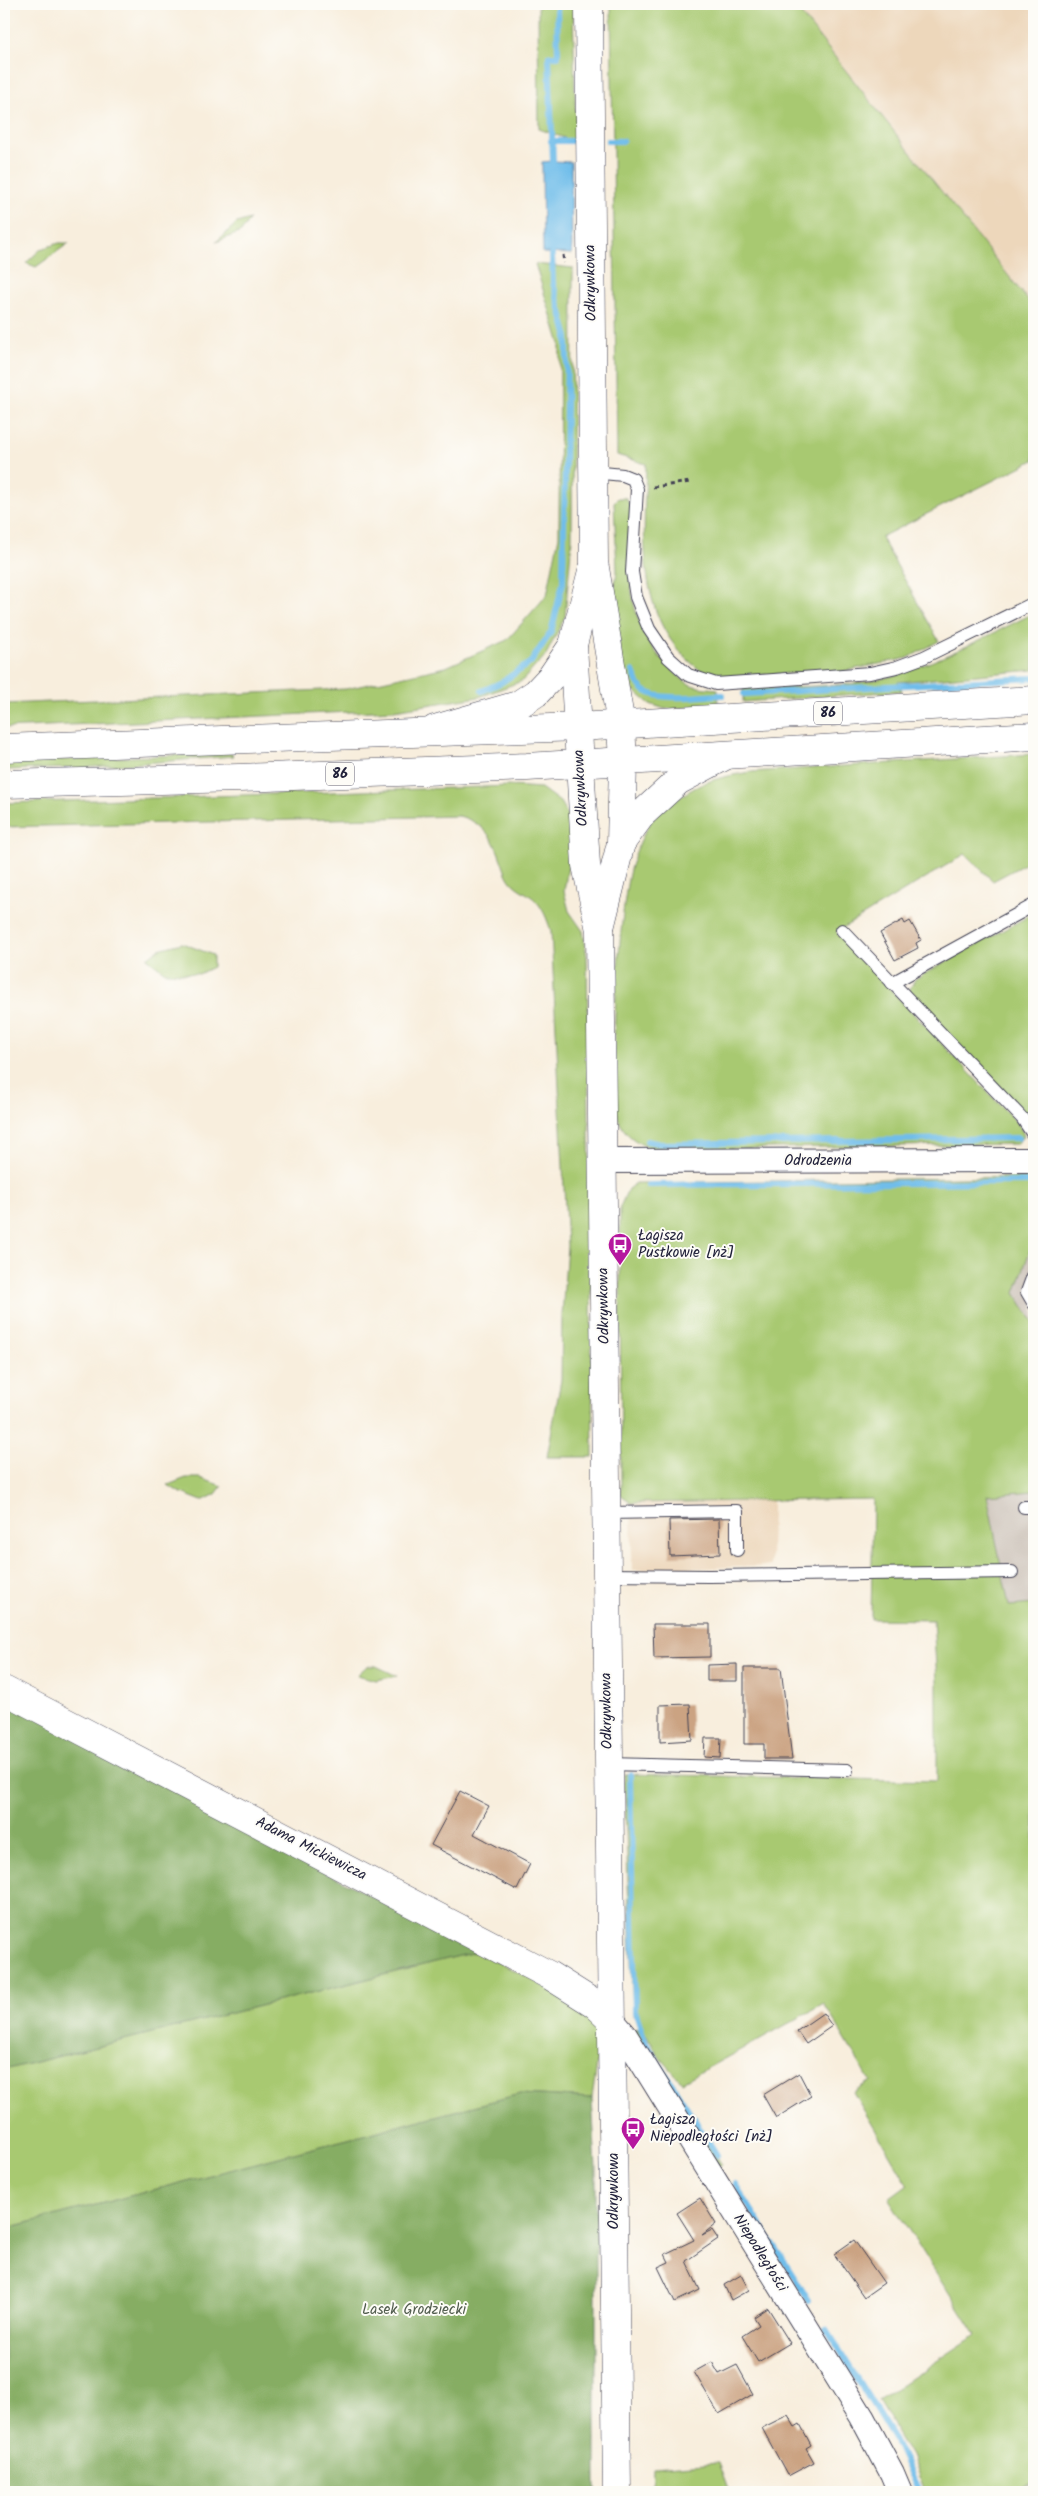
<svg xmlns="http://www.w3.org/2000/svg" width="1038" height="2496" font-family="Kalam,sans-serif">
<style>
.built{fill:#edd7bb}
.industrial{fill:#ccc2b9}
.green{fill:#a8c971;stroke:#657656}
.forest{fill:#86ad63;stroke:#54684f}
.water{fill:#6fbdea;stroke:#487092}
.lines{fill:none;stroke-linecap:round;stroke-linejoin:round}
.stream{stroke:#6fbdea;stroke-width:6}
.building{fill:#cba382}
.service-casing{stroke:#424153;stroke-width:14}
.minor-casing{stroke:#424153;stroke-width:26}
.tertiary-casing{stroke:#424153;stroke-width:29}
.secondary-casing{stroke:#424153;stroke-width:29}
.primary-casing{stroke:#424153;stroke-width:29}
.path{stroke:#424153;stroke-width:3;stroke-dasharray:4 4;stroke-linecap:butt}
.service{stroke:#fff;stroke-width:12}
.minor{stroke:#fff;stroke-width:24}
.tertiary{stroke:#fff;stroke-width:28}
.secondary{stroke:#fff;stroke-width:28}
.primary{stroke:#fff;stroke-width:28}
.labels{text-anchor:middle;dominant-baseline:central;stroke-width:4;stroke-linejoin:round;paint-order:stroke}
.shield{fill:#fdfcf7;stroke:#646373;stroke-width:1}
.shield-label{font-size:14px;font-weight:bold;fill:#22223b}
.street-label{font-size:15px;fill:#22223b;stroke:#fdfcf7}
.poi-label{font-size:15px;fill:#22223b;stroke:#fdfcf7;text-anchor:start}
.park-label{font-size:15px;fill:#515c4e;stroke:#fdfcf7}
</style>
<rect width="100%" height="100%" fill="#fdfcf7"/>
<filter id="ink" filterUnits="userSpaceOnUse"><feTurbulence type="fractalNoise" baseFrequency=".02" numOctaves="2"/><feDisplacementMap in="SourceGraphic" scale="10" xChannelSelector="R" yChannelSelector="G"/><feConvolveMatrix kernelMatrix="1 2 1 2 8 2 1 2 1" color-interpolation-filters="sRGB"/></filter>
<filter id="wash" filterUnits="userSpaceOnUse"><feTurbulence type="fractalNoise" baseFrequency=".0096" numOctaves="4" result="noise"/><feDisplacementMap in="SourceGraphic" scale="20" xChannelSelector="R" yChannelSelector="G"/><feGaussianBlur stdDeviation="1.12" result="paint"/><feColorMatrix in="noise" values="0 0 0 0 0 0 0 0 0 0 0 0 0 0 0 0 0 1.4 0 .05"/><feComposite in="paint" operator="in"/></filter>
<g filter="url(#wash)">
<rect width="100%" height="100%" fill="#f8eedd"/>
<g class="built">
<path d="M793 4H1034V308Z"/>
<path d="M772 1501 771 1566 632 1570 631 1503Z"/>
</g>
<g class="industrial">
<path d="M1034 1239V1323L1015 1293Z"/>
<path d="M1034 1491V1604L1009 1606 987 1494Z"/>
<path d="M1034 2481V2492H1011Z"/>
</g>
<g class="green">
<path d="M538 4H573L576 142 539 129Z"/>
<path d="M611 4H793L1034 308V460L881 537 939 641 908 658 845 671 711 677C633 631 644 542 646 464L617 455Z"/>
<path d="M250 219 241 232 216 242 237 223Z"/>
<path d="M59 243H69L36 267 26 263 41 249Z"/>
<path d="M535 264 573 268 572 539 565 617 546 655 522 681 479 697 394 710 4 728V704L346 689 446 667 507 640 547 595 559 536 560 344Z"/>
<path d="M618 498H626C635 511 629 527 629 542 630 590 631 626 665 663 673 670 681 680 691 685 699 688 710 688 718 689V706L665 709 650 704 633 690 621 664 614 591 617 571 614 502Z"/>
<path d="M1034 613V670L898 682 902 691 743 702V688C789 686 851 689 895 675 943 660 989 635 1034 613Z"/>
<path d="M231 753 234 756 80 768 4 770V762Z"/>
<path d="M1034 754V859L993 881 965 854 836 932 1019 1125 1024 1135 1017 1144 653 1150C640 1144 628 1138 621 1125 605 1096 620 902 631 866 637 848 644 830 656 815 660 810 668 806 674 801 702 781 716 778 750 772Z"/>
<path d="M511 786 541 788 560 802 570 819 571 848 564 891 569 911 583 931 587 957 593 1457H547L561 1380 562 1316 567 1246 551 931C547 919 543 907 533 898 524 891 515 888 509 879 505 873 503 864 500 857 493 836 481 822 459 816L4 827V803Z"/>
<path d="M1034 913V1128L909 991 915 979Z"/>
<path d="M182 943 213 955V967L199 974 165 972 147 958 159 949Z"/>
<path d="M1034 1177V1239L1015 1293 1034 1323V1491L987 1495 1009 1606 1034 1604V2481L1011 2492H925L911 2456 878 2400 976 2335 889 2199 908 2185 853 2092 870 2081 824 2004 682 2082 660 2057 633 2014 624 1774 937 1781V1681L933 1620 871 1619 873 1499 631 1503 621 1496 620 1207 628 1189 636 1183Z"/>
<path d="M186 1478H200L222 1486 216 1494 202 1501 179 1492 168 1485Z"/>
<path d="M367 1666H376L397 1676 376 1680 357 1675Z"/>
<path d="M475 1952C499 1963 586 2002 594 2026 602 2049 595 2074 592 2098L520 2094 4 2229V2070Z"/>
<path d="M637 2028 722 2165 716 2168 633 2030Z"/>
<path d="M718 2463 729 2492H652L653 2468Z"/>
</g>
<g class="forest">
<path d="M4 1699 475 1952 4 2070Z"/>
<path d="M520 2094 592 2098 596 2168V2492H4V2229Z"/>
</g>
<path class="water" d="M553 161 571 162 572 254 543 253 542 162Z"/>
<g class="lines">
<g class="stream">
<path d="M551 141H571"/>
<path d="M608 141H623"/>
<path d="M553 161 549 56H558L557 4"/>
<path d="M633 671C636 679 638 686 645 691 662 702 703 695 723 695"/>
<path d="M482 691 502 682 531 662 551 632 563 583 567 350V334L553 283 552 254"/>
<path d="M744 694 1034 678"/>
<path d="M647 1141 661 1144 1018 1138"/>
<path d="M648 1185 1034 1182"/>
<path d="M630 1775 635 2010 646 2043 717 2155"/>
<path d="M735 2184 809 2301"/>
<path d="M827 2330 894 2439 919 2492"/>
</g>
</g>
<g id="blocks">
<g class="building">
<path d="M903 920 905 924 910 921 921 940 916 943 918 948 895 960 880 933Z"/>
<path d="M719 1519 720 1554 670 1556 669 1520Z"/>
<path d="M653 1624H710V1657L654 1658Z"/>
<path d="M737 1664V1681H707V1665Z"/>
<path d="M744 1668H781L792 1759H764V1744H744Z"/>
<path d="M690 1704 692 1740 660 1742V1705Z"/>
<path d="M705 1738H721L720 1758 704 1757Z"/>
<path d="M460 1791 489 1806 474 1834 530 1864 517 1890 431 1845Z"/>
<path d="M823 2013 832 2026 806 2044 797 2031Z"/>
<path d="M799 2073 811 2096 776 2118 763 2095Z"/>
<path d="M700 2198 716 2224 702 2235 712 2230 718 2239 686 2261 700 2290 675 2302 658 2267 669 2262 665 2254 694 2240 677 2213Z"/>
<path d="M854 2240 884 2283 864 2297 834 2254Z"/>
<path d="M741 2275 749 2290 731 2300 724 2285Z"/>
<path d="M768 2308 790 2343 758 2362 742 2336 759 2325 754 2317Z"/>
<path d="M712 2362 719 2374 737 2365 753 2394 719 2414 694 2372Z"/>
<path d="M788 2415 795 2427 800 2424 811 2445 806 2448 814 2462 788 2476 762 2428Z"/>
</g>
</g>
</g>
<g filter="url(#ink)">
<use href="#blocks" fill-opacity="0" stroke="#424153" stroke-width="1"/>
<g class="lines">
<defs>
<g id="service">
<path d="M593 472 623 475 633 479 637 489 632 572 636 597 649 629 668 657 688 675 716 684 870 673 897 667 924 657 1034 603"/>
<path d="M842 930 1022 1118 1034 1136"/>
<path d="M892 983 1034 905"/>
<path d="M1034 1273 1027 1292 1034 1304"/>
<path d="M1024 1507H1034"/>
<path d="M606 1513 737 1511V1550"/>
<path d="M606 1575 709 1576 1012 1572"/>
<path d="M608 1764 847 1770"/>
</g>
<g id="minor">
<path d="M602 1161 1034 1160"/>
<path d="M611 2019 625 2035 862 2417 892 2473 900 2492"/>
</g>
<g id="tertiary">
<path d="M580 764 586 865 600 930 617 2492"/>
<path d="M621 843 642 814 678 781 725 756"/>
<path d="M601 924 621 843 623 762"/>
<path d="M4 1690 549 1975 595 2004 611 2019"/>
</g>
<g id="secondary">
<path d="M589 4 594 562 621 725 623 762"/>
<path d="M435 729 518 705 536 693 552 676 573 645"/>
<path d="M580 764 573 645 592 571"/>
</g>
<g id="primary">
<path d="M4 748 578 727 1034 700"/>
<path d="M4 784 239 778 527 767 1034 736"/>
</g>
</defs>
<use href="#service" class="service-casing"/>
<use href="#minor" class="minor-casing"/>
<use href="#tertiary" class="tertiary-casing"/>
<use href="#secondary" class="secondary-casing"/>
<use href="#primary" class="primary-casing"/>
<g class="path">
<path d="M563 255 564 263"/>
<path d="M653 487 691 482"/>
</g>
<use href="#service" class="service"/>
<use href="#minor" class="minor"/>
<use href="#tertiary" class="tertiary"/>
<use href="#secondary" class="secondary"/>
<use href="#primary" class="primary"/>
</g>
</g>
<defs>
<symbol id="bus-pin" viewBox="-11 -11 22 30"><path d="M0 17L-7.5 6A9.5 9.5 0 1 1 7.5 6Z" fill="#b5179e" stroke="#fdfcf7"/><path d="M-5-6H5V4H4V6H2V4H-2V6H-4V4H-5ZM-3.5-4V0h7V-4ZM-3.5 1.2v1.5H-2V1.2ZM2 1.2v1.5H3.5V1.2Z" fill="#fff"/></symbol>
</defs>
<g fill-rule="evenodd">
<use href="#bus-pin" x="606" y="1231" width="28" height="38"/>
<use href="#bus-pin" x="619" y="2115" width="28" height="38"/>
</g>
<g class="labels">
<g class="shield">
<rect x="814" y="701.5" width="28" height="23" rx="4"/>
<rect x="326" y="762.5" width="28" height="23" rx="4"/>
</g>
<g class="shield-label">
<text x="828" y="713">86</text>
<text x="340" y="774">86</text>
</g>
<g class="street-label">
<text transform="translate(591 283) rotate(-91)">Odkrywkowa</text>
<text transform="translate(581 788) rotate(-93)">Odkrywkowa</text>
<text x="818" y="1161">Odrodzenia</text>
<text transform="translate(604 1306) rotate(-91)">Odkrywkowa</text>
<text transform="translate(607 1711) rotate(-91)">Odkrywkowa</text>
<text transform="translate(311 1849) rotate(27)">Adama Mickiewicza</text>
<text transform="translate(614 2191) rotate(-90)">Odkrywkowa</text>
<text transform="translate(760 2253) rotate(58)">Niepodległości</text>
</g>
<g class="poi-label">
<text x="638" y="1236">Łagisza<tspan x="638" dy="17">Pustkowie [nż]</tspan></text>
<text x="650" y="2120">Łagisza<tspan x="650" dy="17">Niepodległości [nż]</tspan></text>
</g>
<g class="park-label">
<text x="414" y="2310">Lasek Grodziecki</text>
</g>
</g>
<rect width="1038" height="2496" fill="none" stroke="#fdfcf7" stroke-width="20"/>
</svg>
